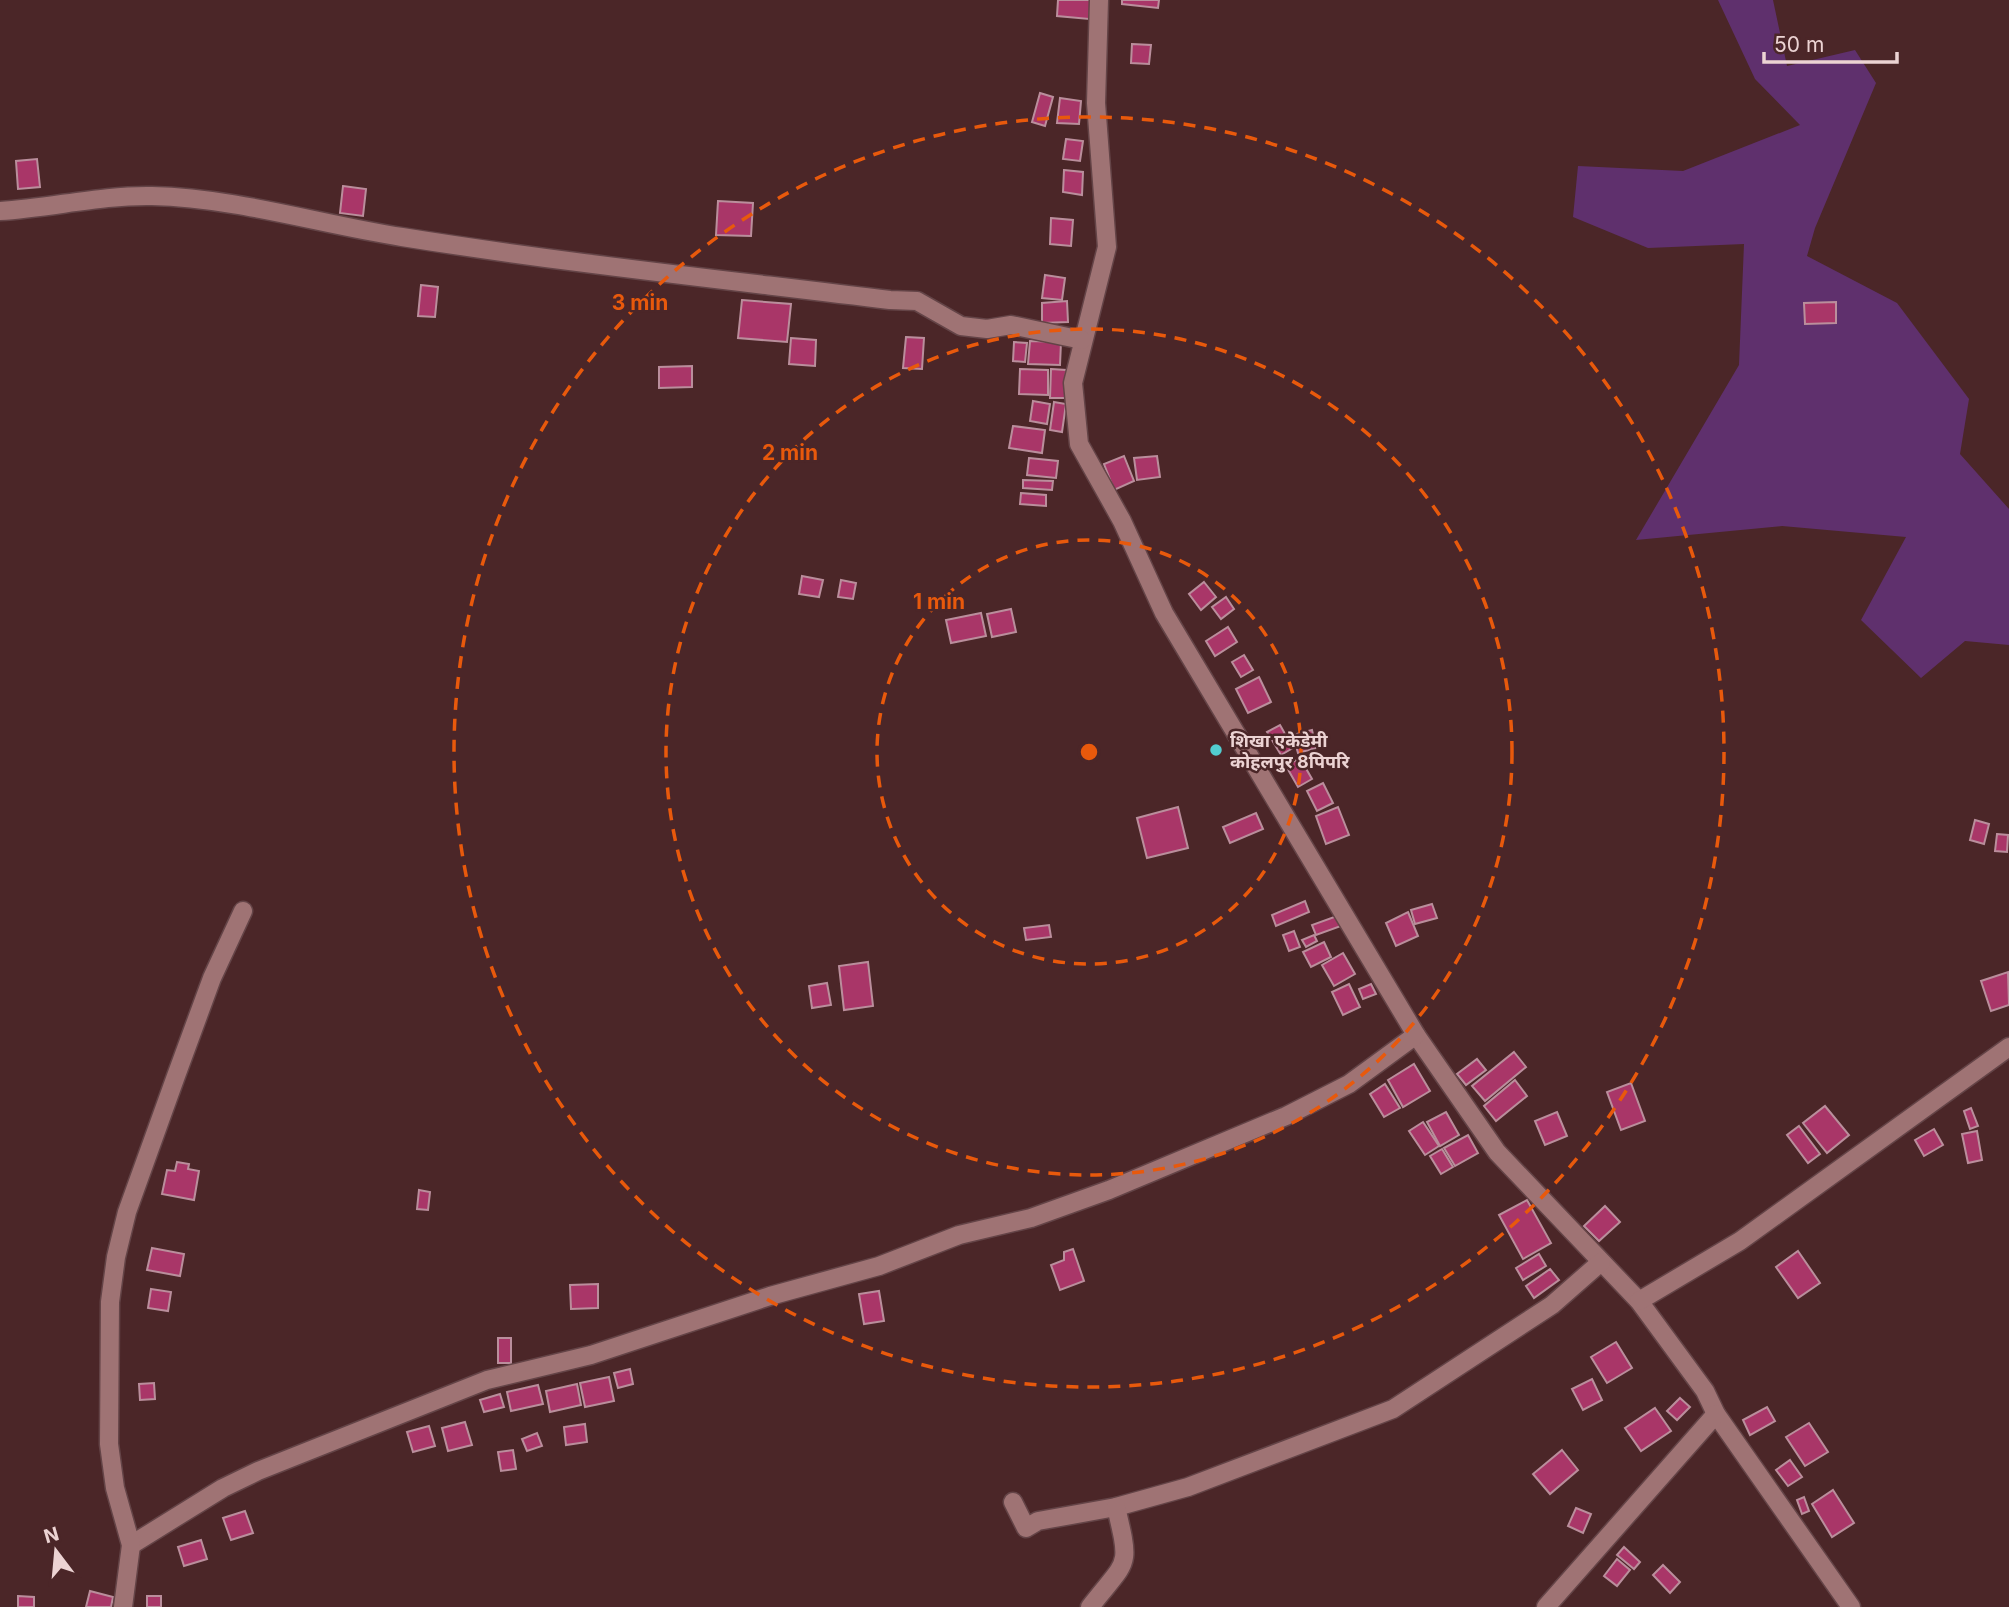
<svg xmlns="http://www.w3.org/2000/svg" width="2009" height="1607" font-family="Inter,'Noto Sans Devanagari',sans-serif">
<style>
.green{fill:#5f306d}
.building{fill:#a93668;stroke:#ba8e9c;stroke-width:2}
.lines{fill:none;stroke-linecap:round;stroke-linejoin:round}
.minor-casing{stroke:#644447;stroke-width:21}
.minor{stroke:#9f7374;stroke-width:18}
.ring{fill:none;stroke:#e8590c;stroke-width:3.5;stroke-dasharray:12 9}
.poi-dot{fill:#52cdd0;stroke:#4b2628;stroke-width:2.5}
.labels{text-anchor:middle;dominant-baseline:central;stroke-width:5;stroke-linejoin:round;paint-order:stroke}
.poi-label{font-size:18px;font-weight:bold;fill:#ecd3d3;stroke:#4b2628;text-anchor:start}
.centre{fill:#e8590c;stroke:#4b2628;stroke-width:3.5}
.ring-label{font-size:21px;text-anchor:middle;font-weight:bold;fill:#e8590c;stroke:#4b2628;stroke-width:5;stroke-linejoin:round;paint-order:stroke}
</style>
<rect width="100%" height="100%" fill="#4b2628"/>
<path class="green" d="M1718 0H1773L1787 66 1855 50 1876 83 1815 228 1807 256 1897 303 1969 399 1960 454 2009 509V645L1965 641 1921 678 1861 620 1906 537 1782 526 1636 540 1739 365 1744 244 1648 248 1573 217 1578 166 1683 171 1800 125 1755 79Z"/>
<g class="building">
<path d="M1058 0H1091L1089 19 1057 16Z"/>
<path d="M1122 0H1159L1158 8 1122 4Z"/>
<path d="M1132 44 1151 45 1149 64 1131 63Z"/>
<path d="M1040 93 1053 97 1045 126 1032 122Z"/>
<path d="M1060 98 1081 101 1079 124 1057 123Z"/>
<path d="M1066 139 1083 141 1080 161 1063 159Z"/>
<path d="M37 159 40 187 18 189 16 161Z"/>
<path d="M1064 170 1083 172 1082 195 1063 192Z"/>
<path d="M343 186 366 189 363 216 340 213Z"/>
<path d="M718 201 753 203 751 236 716 235Z"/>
<path d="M1051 218 1073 220 1071 246 1050 244Z"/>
<path d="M1045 275 1065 278 1062 300 1042 298Z"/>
<path d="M421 285 438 287 435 317 418 316Z"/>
<path d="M742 300 791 304 787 342 738 338Z"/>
<path d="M1067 301 1068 322 1042 323V303Z"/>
<path d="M1836 302V323L1805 324 1804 303Z"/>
<path d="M906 337 924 338 922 369 903 368Z"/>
<path d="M791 338 816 340 815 366 789 364Z"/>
<path d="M1030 341 1061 342 1060 365 1028 364Z"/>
<path d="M1014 342 1027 343 1025 362 1013 361Z"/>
<path d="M692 366V387L659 388V367Z"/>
<path d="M1020 369 1048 370V395L1019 394Z"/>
<path d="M1051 369 1066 370 1065 398H1050Z"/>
<path d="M1033 401 1050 404 1047 424 1030 421Z"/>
<path d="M1054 402 1066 404 1062 432 1050 430Z"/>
<path d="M1013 426 1045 430 1042 453 1009 448Z"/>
<path d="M1124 456 1134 481 1114 490 1104 464Z"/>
<path d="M1157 456 1160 477 1137 480 1134 458Z"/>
<path d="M1029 458 1058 461 1056 478 1027 475Z"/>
<path d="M1023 480 1053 481 1052 490 1023 488Z"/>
<path d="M1021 493 1046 495V506L1020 504Z"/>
<path d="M802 576 823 580 819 597 799 594Z"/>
<path d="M841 580 856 583 853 599 838 597Z"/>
<path d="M1204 582 1216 597 1201 610 1189 594Z"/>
<path d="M1226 597 1234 609 1221 619 1212 607Z"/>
<path d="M1011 609 1016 632 992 637 987 614Z"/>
<path d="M981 613 986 636 951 643 946 620Z"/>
<path d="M1228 627 1237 642 1215 656 1206 641Z"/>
<path d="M1244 655 1253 670 1241 677 1232 662Z"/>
<path d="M1259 677 1271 702 1248 713 1236 689Z"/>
<path d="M1280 725 1293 748 1281 755 1267 732Z"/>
<path d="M1312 730 1316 748 1298 753 1293 735Z"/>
<path d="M1300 758 1312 779 1298 787 1286 766Z"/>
<path d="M1323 783 1333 803 1317 811 1307 791Z"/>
<path d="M1178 807 1188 848 1147 858 1137 818Z"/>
<path d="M1338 807 1349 835 1326 844 1316 816Z"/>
<path d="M1256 813 1263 829 1230 843 1223 827Z"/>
<path d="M1975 820 1989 824 1984 844 1970 840Z"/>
<path d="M1997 834 2008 835 2007 852 1995 851Z"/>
<path d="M1305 901 1309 912 1276 926 1272 915Z"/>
<path d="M1432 904 1437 918 1415 924 1411 910Z"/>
<path d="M1408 912 1418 936 1396 946 1386 923Z"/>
<path d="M1337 916 1341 926 1316 935 1312 925Z"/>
<path d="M1049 925 1051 937 1026 940 1024 928Z"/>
<path d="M1294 931 1300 947 1289 951 1283 935Z"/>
<path d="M1314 935 1317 941 1306 947 1302 940Z"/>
<path d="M1324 942 1331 957 1311 967 1303 952Z"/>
<path d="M1343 953 1355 974 1334 986 1322 965Z"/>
<path d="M868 962 873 1006 844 1010 839 966Z"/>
<path d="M2008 972 2009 1005 1991 1011 1981 981Z"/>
<path d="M827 983 831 1005 812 1008 809 986Z"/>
<path d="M1349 984 1360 1007 1343 1015 1332 992Z"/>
<path d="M1371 984 1376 994 1363 999 1359 989Z"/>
<path d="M1514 1052 1526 1067 1485 1101 1472 1086Z"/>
<path d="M1477 1059 1486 1070 1466 1085 1457 1074Z"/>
<path d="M1414 1064 1430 1091 1403 1107 1388 1080Z"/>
<path d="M1515 1080 1527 1096 1496 1121 1484 1106Z"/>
<path d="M1631 1083 1645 1121 1621 1130 1607 1092Z"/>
<path d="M1385 1084 1400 1108 1384 1117 1370 1094Z"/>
<path d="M1825 1106 1849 1135 1827 1153 1803 1123Z"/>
<path d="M1971 1108 1978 1126 1970 1129 1964 1111Z"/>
<path d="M1446 1112 1459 1135 1440 1146 1427 1122Z"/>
<path d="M1557 1112 1567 1136 1545 1145 1535 1121Z"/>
<path d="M1423 1122 1439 1146 1425 1155 1409 1131Z"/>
<path d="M1799 1126 1820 1154 1808 1163 1787 1135Z"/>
<path d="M1934 1129 1943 1145 1924 1156 1915 1140Z"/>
<path d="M1977 1131 1982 1160 1968 1163 1962 1134Z"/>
<path d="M1468 1135 1478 1153 1455 1166 1444 1148Z"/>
<path d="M1442 1149 1453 1167 1441 1174 1430 1156Z"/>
<path d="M177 1162 189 1164 188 1169 199 1171 194 1200 162 1194 167 1170 175 1171Z"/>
<path d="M419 1190 430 1192 428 1210 417 1209Z"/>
<path d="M1527 1200 1551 1243 1523 1259 1499 1215Z"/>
<path d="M1605 1206 1620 1222 1599 1241 1584 1226Z"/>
<path d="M152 1248 184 1254 180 1276 147 1270Z"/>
<path d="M1073 1249 1084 1281 1060 1290 1051 1265 1064 1260V1252Z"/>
<path d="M1798 1251 1820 1283 1798 1298 1776 1267Z"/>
<path d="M1539 1254 1546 1266 1523 1280 1516 1268Z"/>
<path d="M1550 1269 1559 1280 1534 1298 1526 1286Z"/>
<path d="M598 1284V1308L571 1309 570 1285Z"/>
<path d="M151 1289 171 1292 168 1311 148 1308Z"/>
<path d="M879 1291 884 1321 864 1324 859 1294Z"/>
<rect x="498" y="1338" width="13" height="25"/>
<path d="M1616 1342 1632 1368 1607 1383 1591 1357Z"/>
<path d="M630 1369 633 1384 618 1388 614 1373Z"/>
<path d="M609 1377 614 1401 585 1407 580 1383Z"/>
<path d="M1592 1379 1602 1400 1583 1410 1572 1389Z"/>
<path d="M154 1383 155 1399 140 1400 139 1384Z"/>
<path d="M577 1384 581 1405 550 1412 546 1391Z"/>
<path d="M538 1385 543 1404 511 1411 507 1392Z"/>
<path d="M500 1394 504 1407 484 1412 480 1400Z"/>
<path d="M1680 1398 1690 1407 1677 1420 1667 1411Z"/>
<path d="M1767 1407 1775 1421 1750 1435 1743 1420Z"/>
<path d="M1655 1408 1671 1431 1641 1451 1625 1428Z"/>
<path d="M465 1422 472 1445 448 1451 442 1428Z"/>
<path d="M1809 1423 1828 1452 1805 1466 1786 1437Z"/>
<path d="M585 1424 587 1442 566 1445 564 1427Z"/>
<path d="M429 1426 435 1446 413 1452 407 1432Z"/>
<path d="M537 1433 542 1446 527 1451 522 1439Z"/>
<path d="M513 1450 516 1469 501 1471 498 1452Z"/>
<path d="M1562 1450 1578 1470 1550 1494 1533 1474Z"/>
<path d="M1790 1460 1802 1477 1788 1486 1776 1470Z"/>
<path d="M1833 1490 1854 1523 1832 1537 1812 1504Z"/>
<path d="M1804 1497 1809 1511 1802 1514 1797 1500Z"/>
<path d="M1576 1508 1591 1514 1583 1533 1568 1526Z"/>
<path d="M245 1511 253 1533 231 1540 223 1518Z"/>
<path d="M201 1540 207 1559 184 1566 178 1547Z"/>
<path d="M1624 1547 1640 1562 1634 1569 1617 1555Z"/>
<path d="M1617 1559 1630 1570 1617 1586 1604 1576Z"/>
<path d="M1663 1565 1680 1582 1670 1593 1653 1575Z"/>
<path d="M90 1591 113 1597 111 1607H86Z"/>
<path d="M18 1596 34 1597V1607H18Z"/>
<rect x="147" y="1596" width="14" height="11"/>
</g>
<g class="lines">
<defs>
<g id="minor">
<path d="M1099 0 1096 103 1107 247 1073 383 1079 444 1122 521 1164 613 1416 1035 1497 1152 1639 1301 1705 1391 1716 1414 1851 1607"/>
<path d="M0 211C51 208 101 195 152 196 237 198 319 224 402 237 564 263 727 280 890 300L917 301 961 326 987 329 1011 325 1082 340"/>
<path d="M1639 1301 1740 1241 2009 1047"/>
<path d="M1013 1502 1026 1528 1038 1521 1116 1507 1188 1487 1393 1409 1552 1305 1601 1262"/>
<path d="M131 1545 223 1488 258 1471 487 1380 591 1355 770 1296 879 1266 959 1235 1031 1218 1109 1190 1286 1116 1349 1084 1416 1035"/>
<path d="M123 1607 131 1545 115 1488 109 1444 110 1302 116 1257 127 1212 176 1076 212 978 243 911"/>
<path d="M1090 1607C1128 1558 1131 1570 1116 1507"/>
<path d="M1546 1607 1716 1414"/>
</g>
</defs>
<use href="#minor" class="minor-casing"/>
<use href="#minor" class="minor"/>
</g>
<g class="ring">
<circle cx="1089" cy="752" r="212"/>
<circle cx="1089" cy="752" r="423"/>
<circle cx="1089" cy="752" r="635"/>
</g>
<circle class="poi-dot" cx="1216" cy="750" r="7"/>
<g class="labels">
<g class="poi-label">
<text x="1230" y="740">शिखा एकेडेमी<tspan x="1230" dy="21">कोहलपुर 8पिपरि</tspan></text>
</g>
</g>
<circle cx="1089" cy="752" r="10" class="centre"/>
<g class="ring-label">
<text x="640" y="310">3 min</text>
<text x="790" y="460">2 min</text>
<text x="939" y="609">1 min</text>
</g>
<g transform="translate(56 1551) rotate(344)" stroke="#4b2628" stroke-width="5" paint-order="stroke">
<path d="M0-5L12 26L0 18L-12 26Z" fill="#ecd3d3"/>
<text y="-10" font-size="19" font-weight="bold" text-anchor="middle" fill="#ecd3d3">N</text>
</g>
<path d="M1764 52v10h133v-10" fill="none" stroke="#ecd3d3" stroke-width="3.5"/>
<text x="1774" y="52" font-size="21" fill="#ecd3d3" stroke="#4b2628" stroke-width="5" paint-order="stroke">50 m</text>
</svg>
